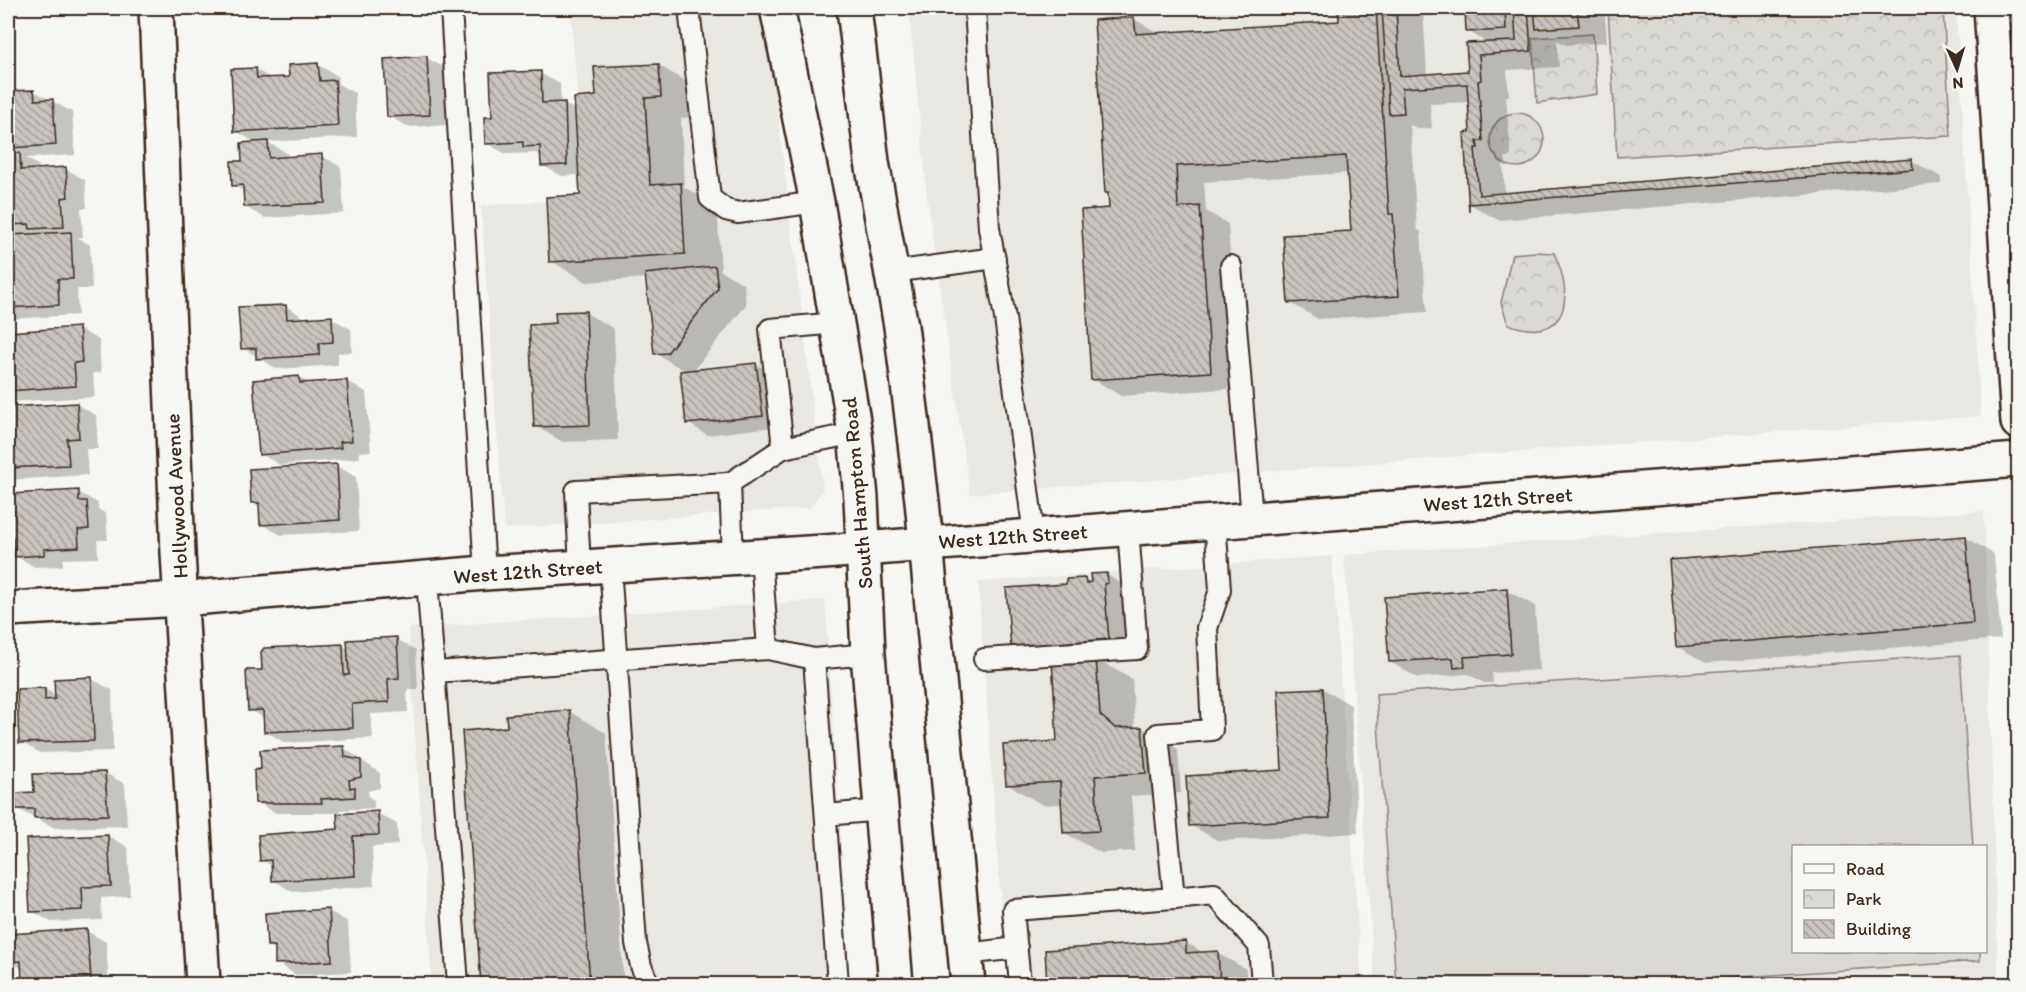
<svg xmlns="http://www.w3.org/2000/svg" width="2026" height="992" font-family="Itim,sans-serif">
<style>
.built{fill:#e8e7e2;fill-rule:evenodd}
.park{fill:url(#park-crowns);stroke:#8a8278;stroke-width:1.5}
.pitch{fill:#dad9d3;stroke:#8a8278;stroke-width:1.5}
.shadow{fill:#0003}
.building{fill:url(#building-back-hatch);stroke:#3b2a1e;stroke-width:1.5}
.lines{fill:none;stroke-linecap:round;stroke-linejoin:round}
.service-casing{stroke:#3b2a1e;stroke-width:24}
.minor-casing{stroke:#3b2a1e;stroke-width:38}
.tertiary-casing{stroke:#3b2a1e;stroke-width:38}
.secondary-casing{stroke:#3b2a1e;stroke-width:38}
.service{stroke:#f6f6f2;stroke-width:20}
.minor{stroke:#f6f6f2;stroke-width:33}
.tertiary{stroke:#f6f6f2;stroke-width:33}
.secondary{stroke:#f6f6f2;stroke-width:33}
.labels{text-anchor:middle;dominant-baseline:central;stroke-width:4.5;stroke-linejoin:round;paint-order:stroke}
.street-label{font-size:21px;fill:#3b2a1e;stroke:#f6f6f2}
</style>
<defs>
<pattern id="park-crowns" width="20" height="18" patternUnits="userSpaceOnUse" patternTransform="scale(1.5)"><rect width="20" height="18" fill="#dad9d3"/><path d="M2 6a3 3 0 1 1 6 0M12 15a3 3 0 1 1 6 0" fill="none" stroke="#bcbab5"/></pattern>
<pattern id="building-back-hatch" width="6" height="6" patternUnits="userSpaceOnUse" patternTransform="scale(1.5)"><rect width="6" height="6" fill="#c8c3be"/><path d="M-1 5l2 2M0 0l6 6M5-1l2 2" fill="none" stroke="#a49f9a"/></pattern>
</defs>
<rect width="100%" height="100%" fill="#f6f6f2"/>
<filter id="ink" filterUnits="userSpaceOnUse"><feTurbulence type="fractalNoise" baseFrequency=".0167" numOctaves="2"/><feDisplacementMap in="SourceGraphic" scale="12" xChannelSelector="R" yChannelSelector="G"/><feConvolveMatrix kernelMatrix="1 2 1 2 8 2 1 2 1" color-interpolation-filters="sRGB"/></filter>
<g filter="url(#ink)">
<g class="built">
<path d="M571 8H765L823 490 809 508 504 529 481 206 584 198Z"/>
<path d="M909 8H1956L1981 416 970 494 929 214Z"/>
<path d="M1984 511 1998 975 1863 984H1375L1344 555ZM1794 846H1986V952H1794Z"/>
<path d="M1332 556 1362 984H1007L978 582Z"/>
<path d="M825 600 850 984H432L408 628Z"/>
</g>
<g class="park">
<path d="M1608 8H1943L1951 136 1617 157Z"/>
<path d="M1593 34 1597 94 1537 103 1532 38Z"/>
<circle cx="1517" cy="140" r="27"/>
<path d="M1535 252 1554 253C1575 297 1568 346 1508 324L1501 303 1512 254Z"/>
</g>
<path class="pitch" d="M1960 655 1973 846H1794V952H1980V961L1639 984H1396L1376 694Z"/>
<g class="shadow">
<path d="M1339 8H1423L1427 75 1470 73 1468 45 1489 44 1468 31 1466 8H1604L1607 42 1566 45 1557 40 1559 67 1507 70 1509 96H1506L1511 156 1505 157 1506 163H1503L1505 194 1912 161 1941 177V184L1498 220 1470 204 1469 102 1430 104 1432 128 1419 129 1410 125 1417 229 1421 232 1427 312 1318 319 1289 302 1352 232 1349 173 1204 182 1206 211 1228 224 1239 388 1121 396 1093 379 1134 19 1160 34 1340 22Z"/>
<path d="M427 58 447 69 450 125 408 127 389 116Z"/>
<path d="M318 65 338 76V84L355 93 357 137 267 142 287 153 288 158 322 156 341 167 344 213 265 218 245 207V192L233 185 256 143 236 131 255 69 272 79 290 78Z"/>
<path d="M658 65 694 86 696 117 681 118 684 187 717 206 721 271 744 284 746 305 693 371 756 364 776 375 781 426 707 435 688 423 687 372 655 353 647 278 587 282 551 261 581 197 580 175 562 176 542 165V156L536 153 506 154 486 143 493 119 540 73 560 84 561 103 577 110Z"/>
<path d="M34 91 72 112 75 155 26 158 39 166V171L66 169 85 180 87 208H81L83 237 78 238 90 245 92 289H77L78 315 8 319V92Z"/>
<path d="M286 306 306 319 331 318 351 329 352 352 338 353V365L277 369 243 348Z"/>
<path d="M586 313 614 329 618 440 563 442 535 426 557 325Z"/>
<path d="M79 329 99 340 101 373H93L95 397 8 402V334Z"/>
<path d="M299 377 310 384 347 381 366 392 371 451 359 452 360 458 280 465 261 454Z"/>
<path d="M76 404 96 415 98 449H86L88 475 8 480V409Z"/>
<path d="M337 466 356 477 359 531 281 535 261 524V507L253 503Z"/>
<path d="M78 492 98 503V509L106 514 108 540H97L98 558 63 559V566L35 567 15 556V551L8 546V515Z"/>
<path d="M1965 537 1994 554 2001 639 1706 663 1677 646Z"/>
<path d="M1107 575 1135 591 1136 655 1095 658 1132 679 1135 729 1142 728 1178 749 1181 793 1131 796 1135 851 1101 853 1065 833 1063 804 1043 805 1007 784 1059 743 1053 661 1041 662 1012 646 1068 586 1085 579 1092 583Z"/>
<path d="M1506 590 1535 606 1539 670 1492 673 1493 683H1484L1468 674 1418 678 1390 662Z"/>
<path d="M396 639 416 650 418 689H407L408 712 371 714 373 738 285 743 265 731 264 718 250 710 263 671 342 646 349 649Z"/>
<path d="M92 679 112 690 113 751 40 753 21 742 45 689 56 696Z"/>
<path d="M1323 689 1351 705 1358 833 1219 841 1190 825 1284 772Z"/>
<path d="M570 712 606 733 624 984H482L464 732 509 728Z"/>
<path d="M344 748 380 773V788L368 791 369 797 374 800V808L340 810 341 815 377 813 397 824 398 845 372 847 374 886 293 892 273 880 272 866 261 860 340 830 339 813H276L257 802Z"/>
<path d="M105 773 125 784 127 826 55 828 17 809 36 794 35 776Z"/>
<path d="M108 836 128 847 130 896 101 898 102 920 51 922 32 911Z"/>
<path d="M329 911 348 922 351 972 296 975 277 963 276 950 268 945Z"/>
<path d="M87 931 106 942 109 984H29L24 982 23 969 9 961 8 936Z"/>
<path d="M1185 942 1204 953H1217L1246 969 1247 984H1049L1047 952Z"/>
</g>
<g class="building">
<path d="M1338 8H1376L1389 214H1393L1399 296 1288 303 1283 235 1351 231 1346 156 1176 166 1178 208 1200 206 1211 372 1091 380 1081 210 1109 208 1108 193H1105L1094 20 1134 17 1136 34 1339 21Z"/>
<path d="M1382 8H1396L1400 76 1468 71 1466 43 1516 41 1514 8H1528L1531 51 1479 55 1481 80 1478 81 1483 141H1477L1478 148H1475L1479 195 1912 159 1913 169 1469 204V212L1464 133 1470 132 1467 84 1402 88 1404 113 1389 114Z"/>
<path d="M1465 8H1505L1506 30 1466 32Z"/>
<path d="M1534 8H1577L1579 26 1536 29Z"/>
<path d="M427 56 430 115 387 117 384 59Z"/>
<path d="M318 63 320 81 335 80 338 126 234 132 231 69 256 68 257 78 289 77 288 65Z"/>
<path d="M659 64 661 97 645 98 650 185 681 183 685 254 549 262 546 197 580 195 574 98 596 96 594 67Z"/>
<path d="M541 71 542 103 565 102 567 165 541 166 540 146 523 147V142L485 144 484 117H492L490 73Z"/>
<path d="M34 90 35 100 53 99 56 145 8 148V91Z"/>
<path d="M268 141 269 158 322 154 325 203 244 207 243 185 232 186 231 161H242L241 143Z"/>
<path d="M8 153H20L21 170 66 167 68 197 62 198 64 227 30 229 29 224 8 225Z"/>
<path d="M71 232 73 279H58L59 305 8 308V235Z"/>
<path d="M715 266 718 288 667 353 654 354 645 274Z"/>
<path d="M286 305 287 319 332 316 333 342 319 343V355L256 359V348L241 349 238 307Z"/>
<path d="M586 311 590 425 534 427 529 325 556 323 555 312Z"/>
<path d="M79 327 82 362 74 363 76 386 8 391V332Z"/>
<path d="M756 363 763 416 686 424 680 371Z"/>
<path d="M299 376 300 383 347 380 352 441 340 442 341 448 259 455 253 380Z"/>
<path d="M77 403 79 438 67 439 69 465 8 468V407Z"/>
<path d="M337 464 340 520 260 525 259 503H251L249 469Z"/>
<path d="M79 490V501H87L89 529 78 530 79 547 44 549V555L14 557 13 539 8 540 10 494Z"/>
<path d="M1966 536 1973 623 1676 647 1669 560Z"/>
<path d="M1107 573 1108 583 1104 584 1109 639 1011 647 1006 588 1066 584V579L1085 578 1086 583 1091 582 1090 574Z"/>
<path d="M1507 588 1511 654 1464 657 1465 667 1454 668 1453 658 1389 662 1384 597Z"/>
<path d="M397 637 399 678 388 679 389 702 352 704 353 728 264 732 263 710 248 711 246 670H262L261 652 264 648 343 644 344 675H349L347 640Z"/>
<path d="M1096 657 1100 715 1115 728 1142 727 1146 773 1095 776 1099 831 1063 833 1060 782 1006 785 1003 745 1057 741 1052 660Z"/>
<path d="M92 677 94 741 19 743 17 689 45 688V700L55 699 54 679Z"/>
<path d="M1323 688 1330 818 1189 826 1186 776 1282 770 1278 690Z"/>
<path d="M570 710 590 984H481L462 731 507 727 506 715Z"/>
<path d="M344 746 345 757 361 760V777L349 780 350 788 355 787V797L321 799 322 803H255L254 770 261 769 260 750Z"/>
<path d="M105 772 108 815 34 818V809H16L15 793 34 792 33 774Z"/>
<path d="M378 811 379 835 353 836 355 876 272 881 271 860 260 861 258 835 338 829 337 814Z"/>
<path d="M108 835 111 886 82 887 83 910 30 912 26 839Z"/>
<path d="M329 909 332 961 275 964V946H267L265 913Z"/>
<path d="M87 929 91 978 22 982 21 961 8 962V934Z"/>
<path d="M1186 941V953L1218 951 1220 984H1047L1045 950Z"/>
</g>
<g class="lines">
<defs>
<g id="service">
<path d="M451 8 485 573"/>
<path d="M689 8 710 198 726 210 738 213 817 202"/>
<path d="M975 8 989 228 1005 318 1034 535"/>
<path d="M1231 266 1252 518"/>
<path d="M892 272 995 258"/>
<path d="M783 448 770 329 838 323"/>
<path d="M730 483 783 448 855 433"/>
<path d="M761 556 768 649"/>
<path d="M610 565 636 943 641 966 649 984"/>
<path d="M580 567 576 491 730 483 733 558"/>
<path d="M427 579 458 984"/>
<path d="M814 659 838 984"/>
<path d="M984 659 1137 649 1128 528"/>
<path d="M435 672 768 649 814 659 868 654"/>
<path d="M826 815 881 810"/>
<path d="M1174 898 1214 894 1259 946 1262 984"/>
<path d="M966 954 1017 948"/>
<path d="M1020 984 1013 910 1174 898 1158 734 1212 730 1207 628 1220 590 1215 520"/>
</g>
<g id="minor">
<path d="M156 8 178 553 203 984"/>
<path d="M1991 8 2018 422"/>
</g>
<path id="tertiary" d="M8 609 181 599 485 573 824 552 2018 460"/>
<g id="secondary">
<path d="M777 8 817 202 855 433 861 498 868 654 896 984"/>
<path d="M854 8 872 162 901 326 922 501 968 984"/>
</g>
</defs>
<use href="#service" class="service-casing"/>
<use href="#minor" class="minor-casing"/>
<use href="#tertiary" class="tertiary-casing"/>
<use href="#secondary" class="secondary-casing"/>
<use href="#service" class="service"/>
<use href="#minor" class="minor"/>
<use href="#tertiary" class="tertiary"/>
<use href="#secondary" class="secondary"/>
</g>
</g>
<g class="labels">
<g class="street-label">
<text transform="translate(857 493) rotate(-95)">South Hampton Road</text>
<text transform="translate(176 496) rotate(-93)">Hollywood Avenue</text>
<text transform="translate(1498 499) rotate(-4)">West 12th Street</text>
<text transform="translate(1013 536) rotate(-4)">West 12th Street</text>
<text transform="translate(528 571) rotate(-4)">West 12th Street</text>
</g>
</g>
<rect width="2026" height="992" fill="none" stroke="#f6f6f2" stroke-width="30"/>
<rect x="15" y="15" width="1996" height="962" fill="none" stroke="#3b2a1e" stroke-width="2" filter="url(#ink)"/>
<rect x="1792" y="845" width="195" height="108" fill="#f6f6f2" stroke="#aba49d" stroke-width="1.5"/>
<rect x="1804" y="864" width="30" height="9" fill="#f6f6f2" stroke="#aba49d" stroke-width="1.5"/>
<text x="1846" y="875" font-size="18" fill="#3b2a1e">Road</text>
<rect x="1804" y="890" width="30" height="18" fill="url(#park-crowns)" stroke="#aba49d" stroke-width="1.5"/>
<text x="1846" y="905" font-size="18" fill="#3b2a1e">Park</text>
<rect x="1804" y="920" width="30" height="18" fill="url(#building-back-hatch)" stroke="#aba49d" stroke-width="1.5"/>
<text x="1846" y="935" font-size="18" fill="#3b2a1e">Building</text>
<g transform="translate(1957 69) rotate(176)" stroke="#f6f6f2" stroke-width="4.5" paint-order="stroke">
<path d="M0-4.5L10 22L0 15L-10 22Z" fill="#3b2a1e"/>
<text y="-9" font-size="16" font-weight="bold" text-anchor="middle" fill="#3b2a1e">N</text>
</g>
</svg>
